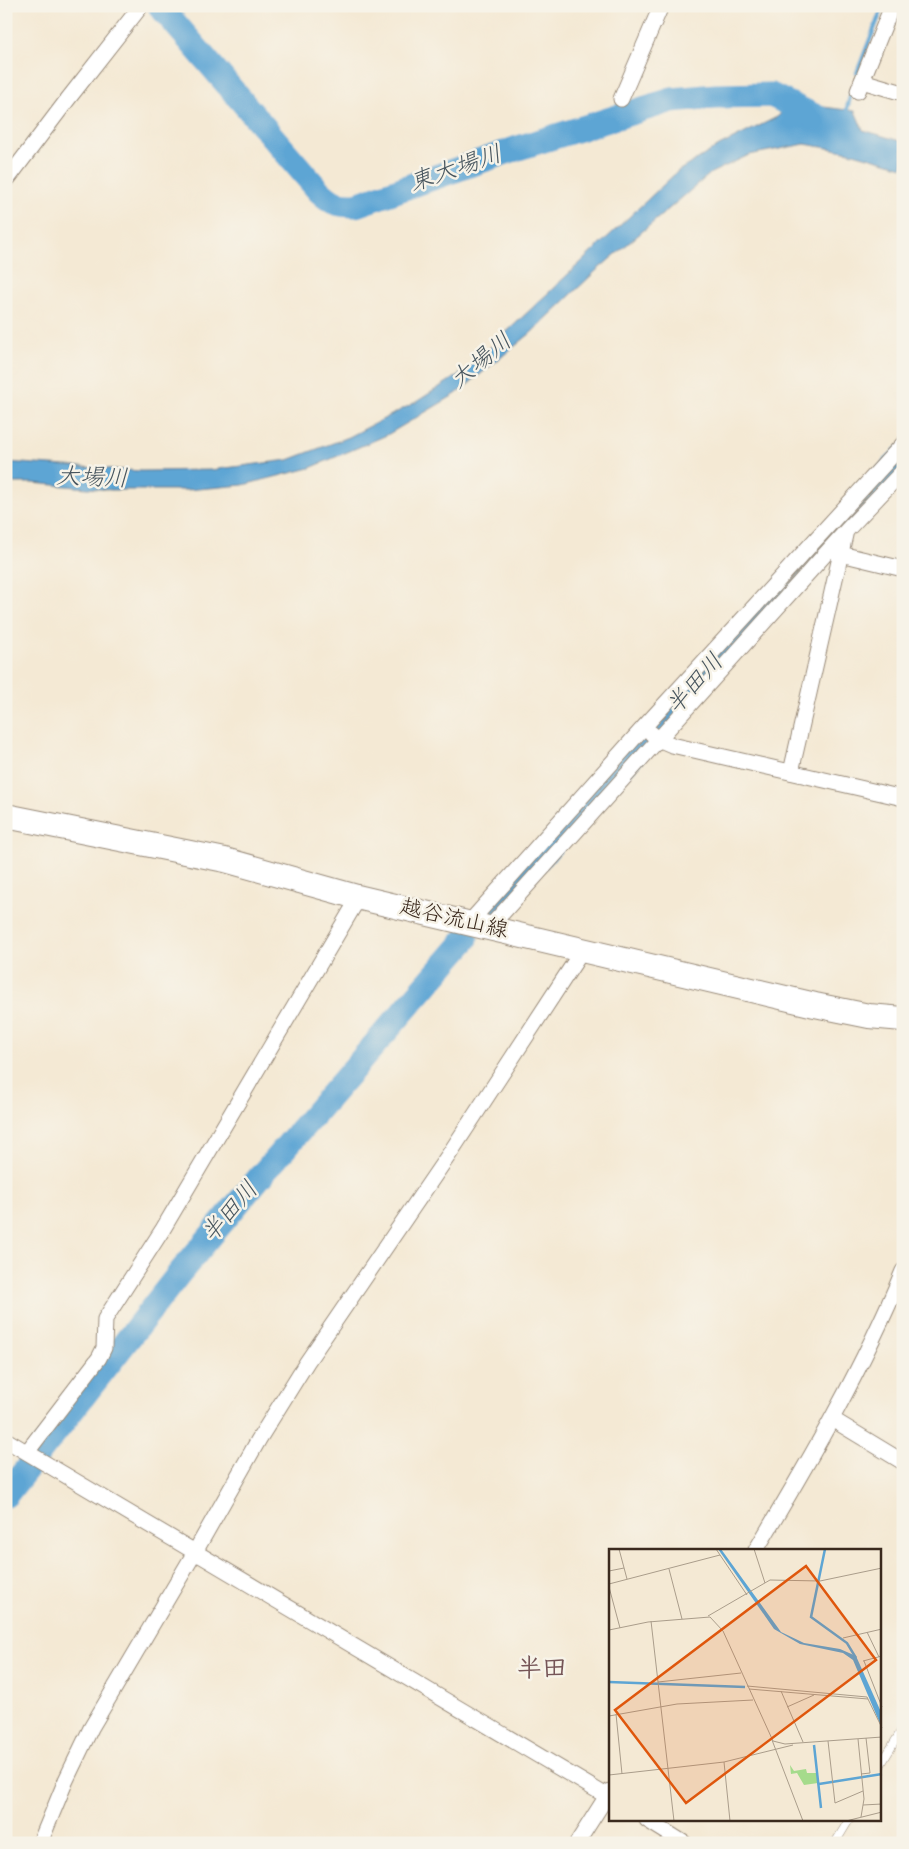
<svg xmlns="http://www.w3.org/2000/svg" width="909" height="1849" font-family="'Indie Flower','Klee One',sans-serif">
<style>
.water{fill:#5da5d4;stroke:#4c6879}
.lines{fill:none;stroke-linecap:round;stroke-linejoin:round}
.stream{stroke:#5da5d4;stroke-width:4.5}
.river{stroke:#5da5d4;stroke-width:25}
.service-casing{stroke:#988a79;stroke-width:9}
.minor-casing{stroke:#988a79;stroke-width:17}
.primary-casing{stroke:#988a79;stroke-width:26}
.service{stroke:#fff;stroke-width:8}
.minor{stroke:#fff;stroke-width:15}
.primary{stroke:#fff;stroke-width:24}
.labels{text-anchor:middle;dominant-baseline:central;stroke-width:5;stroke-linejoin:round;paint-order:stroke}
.street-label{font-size:22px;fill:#3b2a1e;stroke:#f7f3e8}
.water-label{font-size:24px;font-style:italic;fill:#47555e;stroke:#f7f3e8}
.quarter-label{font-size:25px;font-weight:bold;fill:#765557;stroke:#f7f3e8}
.inset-river{fill:none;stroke:#5da5d4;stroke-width:2.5}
.inset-road{fill:none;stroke:#aa9d8b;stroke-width:1}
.view{fill:#df570d;fill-opacity:0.15;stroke:#df570d;stroke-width:2.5}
.inset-edge{fill:none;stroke:#3b2a1e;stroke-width:2.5}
</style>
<rect width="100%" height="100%" fill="#f7f3e8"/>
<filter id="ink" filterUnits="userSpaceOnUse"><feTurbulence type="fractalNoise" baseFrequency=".02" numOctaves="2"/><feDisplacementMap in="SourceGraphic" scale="10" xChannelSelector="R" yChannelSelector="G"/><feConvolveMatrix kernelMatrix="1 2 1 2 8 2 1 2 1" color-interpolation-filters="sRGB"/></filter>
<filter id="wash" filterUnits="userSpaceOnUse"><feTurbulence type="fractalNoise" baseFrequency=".0096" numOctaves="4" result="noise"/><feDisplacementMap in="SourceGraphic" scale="20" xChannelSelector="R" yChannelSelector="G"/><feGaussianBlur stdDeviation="1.12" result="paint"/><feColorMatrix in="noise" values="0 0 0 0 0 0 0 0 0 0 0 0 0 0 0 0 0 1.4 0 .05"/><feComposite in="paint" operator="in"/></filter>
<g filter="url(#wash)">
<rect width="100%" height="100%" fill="#f4e9d4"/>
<path class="water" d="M792 103 855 111 863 130 903 142V167L850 152 805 144 749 155 711 173 596 271 531 333 456 394 387 435 310 468 243 485 187 490H110L32 483H6V462L141 471 210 470 288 460 349 437 416 402 466 370 678 171 719 146 777 117Z"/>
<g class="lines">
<g class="stream">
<path d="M857 73 883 6"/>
<path d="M845 116 852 90"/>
</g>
<g class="river">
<path d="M160 6 319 191C333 204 337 205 356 205L515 149 672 100 716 96 771 95 821 119"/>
<path d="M489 913 903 457"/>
<path d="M6 1495 178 1275 259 1178 466 939"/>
</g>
</g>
</g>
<g filter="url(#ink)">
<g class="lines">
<defs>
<g id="service">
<path d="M880 1766 903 1728"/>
<path d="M835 1843 849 1820"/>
</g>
<g id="minor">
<path d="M862 81 903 93"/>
<path d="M858 91 892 6"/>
<path d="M621 99 661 6"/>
<path d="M6 181 68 99 141 6"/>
<path d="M832 550 841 554 903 569"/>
<path d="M651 733 658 739 672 745 903 798"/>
<path d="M791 772 845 535"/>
<path d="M468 924 644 727 903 444"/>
<path d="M488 929 846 531 903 471"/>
<path d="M832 1419 903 1462"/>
<path d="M6 1440 610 1798"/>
<path d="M27 1452 99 1358 104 1348 105 1319 163 1229 355 904 357 897"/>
<path d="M756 1550C810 1460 863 1368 903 1271"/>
<path d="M647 1820 684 1843"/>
<path d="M40 1843 66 1780 91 1728 195 1552 259 1439 307 1362 450 1153 582 951"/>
<path d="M577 1843 610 1791"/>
</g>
<path id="primary" d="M6 816 225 860 357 897 815 1005 869 1016 903 1019"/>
</defs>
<use href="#service" class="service-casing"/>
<use href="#minor" class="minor-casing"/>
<use href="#primary" class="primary-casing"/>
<use href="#service" class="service"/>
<use href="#minor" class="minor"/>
<use href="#primary" class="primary"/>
</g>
</g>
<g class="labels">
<g class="street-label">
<text transform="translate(454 920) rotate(13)">越谷流山線</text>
</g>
<g class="water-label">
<text transform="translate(456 170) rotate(-19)">東大場川</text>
<text transform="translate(482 362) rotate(-40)">大場川</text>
<text transform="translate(92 479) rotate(2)">大場川</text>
<text transform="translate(696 685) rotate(-48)">半田川</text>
<text transform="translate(231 1213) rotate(-49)">半田川</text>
</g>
<g class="quarter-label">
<text x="542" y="1670">半田</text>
</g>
</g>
<g transform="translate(609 1549)">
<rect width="272" height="272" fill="#f4e9d4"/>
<path d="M181 216 185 222 197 220 198 224H208L209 234 195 236 188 224 182 225Z" fill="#a5db8c"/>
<path d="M109 0H112L172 83 195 94 231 100 247 107 272 163V177L244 111 234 104 191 95 165 80Z" fill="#5da5d4"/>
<path class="inset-river" d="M216 0 202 68 238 94 247 109M0 133 136 138M205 196 212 259M210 235 273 225"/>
<path class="inset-road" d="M10 0 18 30M107 0 138 46M145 0 156 34M60 20 73 70M0 22 15 19M0 35 111 6M0 38 11 79M99 67 161 31 211 32 273 19M42 72 65 272M0 81 39 73 101 68 114 82 164 192 176 195 273 188M258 83 270 108M234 89 273 80M254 112 273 107M255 112 273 158M49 133 132 124M138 137 258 148 273 179M140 140 259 150M172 142 194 193M178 158 205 146M7 165 13 225M0 167 68 155 144 151M249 190 255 250 252 268M163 191 194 272M219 192 226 254 254 242M115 213 121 272M252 225 261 224 257 189M0 226 115 213 184 196M254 256 273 255M237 272 273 263"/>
<path class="view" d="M197 17 267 111 77 254 6 161Z"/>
<rect width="272" height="272" class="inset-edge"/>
</g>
<rect width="909" height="1849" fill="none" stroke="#f7f3e8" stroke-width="25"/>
</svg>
